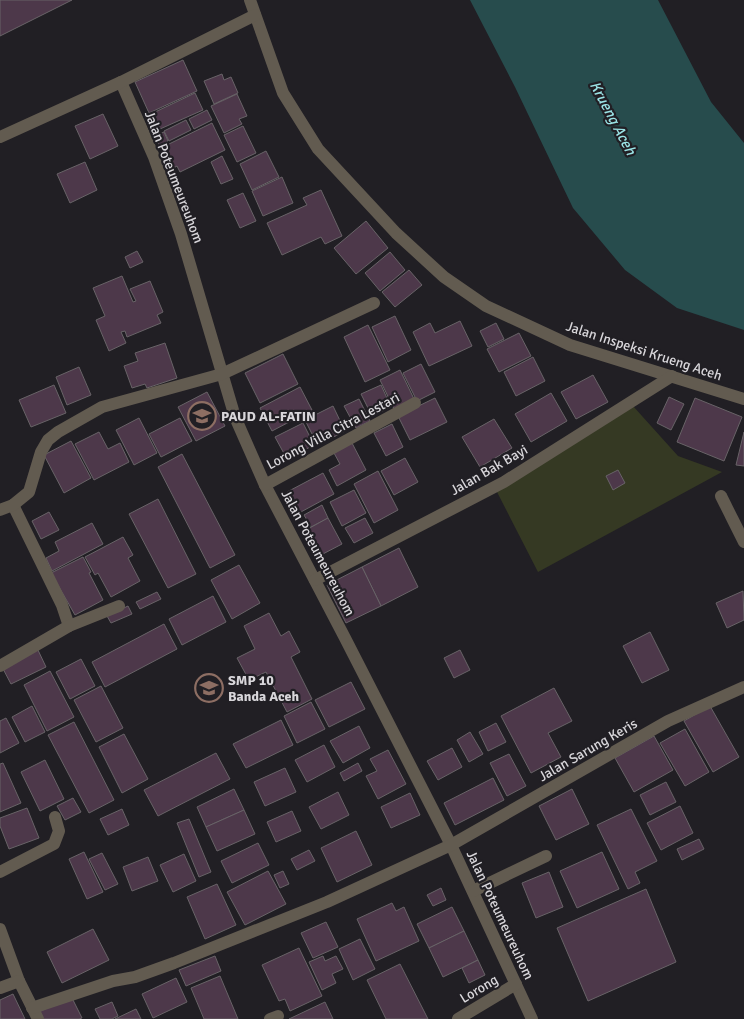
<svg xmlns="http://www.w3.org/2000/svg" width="744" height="1019" font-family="Signika,sans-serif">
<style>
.green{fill:#353923}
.water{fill:#274c4d}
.building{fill:#4d384a;stroke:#686367}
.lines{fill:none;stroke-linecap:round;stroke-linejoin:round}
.minor{stroke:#625b50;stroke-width:12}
.labels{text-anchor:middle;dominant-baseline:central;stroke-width:4.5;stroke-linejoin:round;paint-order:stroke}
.street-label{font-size:14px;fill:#d8d6da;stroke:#211f24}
.poi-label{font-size:14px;font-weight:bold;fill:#d8d6da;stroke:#211f24;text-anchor:start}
.water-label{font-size:15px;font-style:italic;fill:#9ae3e5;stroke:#211f24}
</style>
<rect width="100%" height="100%" fill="#211f24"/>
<path class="green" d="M633 406 678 456 722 472 538 572 496 490Z"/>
<path class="water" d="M470 0H658L711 102 744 143V330L677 308 625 270 573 208 515 87Z"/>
<g class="building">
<path d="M0 0H72L0 36Z"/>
<path d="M183 60 197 91 149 113 135 82Z"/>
<path d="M222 74 224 80 231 77 238 93 214 104 204 81Z"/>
<path d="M195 93 203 110 160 129 153 113Z"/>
<path d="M237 94 247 116 239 119 242 124 224 133 211 106Z"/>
<path d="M207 110 212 120 194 129 189 119Z"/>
<path d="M103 114 118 146 90 159 75 126Z"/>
<path d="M186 120 191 130 169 141 164 131Z"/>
<path d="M212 123 225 150 180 172 177 166 170 170 162 154 169 150 167 145Z"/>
<path d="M243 126 256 153 237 162 224 135Z"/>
<path d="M164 132 168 141 159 145 155 136Z"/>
<path d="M266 151 279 177 252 190 240 164Z"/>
<path d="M222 156 233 179 221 184 211 162Z"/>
<path d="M85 162 97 190 70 203 57 174Z"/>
<path d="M282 177 293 203 263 216 252 191Z"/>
<path d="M321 190 342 236 325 244 321 237 282 255 267 223 307 205 303 198Z"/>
<path d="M243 193 256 221 240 228 227 200Z"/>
<path d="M366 221 388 248 356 274 334 248Z"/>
<path d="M137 251 143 262 130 268 125 257Z"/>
<path d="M390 252 405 270 380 291 365 273Z"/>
<path d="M409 270 422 285 395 307 382 292Z"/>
<path d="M122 276 133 302 136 301 130 289 150 281 163 312 157 315 161 323 127 337 125 331 121 332 126 343 109 351 96 320 105 316 93 288Z"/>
<path d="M395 316 411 350 388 362 372 327Z"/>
<path d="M460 321 472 346 429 366 413 332 430 323 435 333Z"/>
<path d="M496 323 504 339 488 347 480 331Z"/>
<path d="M368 325 390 370 365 382 344 337Z"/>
<path d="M519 333 531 356 499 372 487 349Z"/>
<path d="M165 343 177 378 147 388 145 384 132 388 124 366 138 361 135 353Z"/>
<path d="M283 354 298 384 260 403 245 373Z"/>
<path d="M533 357 545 381 516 396 504 372Z"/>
<path d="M421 364 435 392 417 401 403 373Z"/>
<path d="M79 367 91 395 67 405 56 377Z"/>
<path d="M400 370 414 399 394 409 380 380Z"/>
<path d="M593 375 608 402 576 419 561 392Z"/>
<path d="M54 385 66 413 31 427 19 400Z"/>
<path d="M381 385 391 407 372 416 361 394Z"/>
<path d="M300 387 312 410 272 431 260 408Z"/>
<path d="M207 392 225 426 196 441 178 407Z"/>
<path d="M551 393 567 421 531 442 515 414Z"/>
<path d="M669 397 684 404 671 430 657 423Z"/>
<path d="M435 398 447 422 410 440 398 416Z"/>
<path d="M695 398 742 417 724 461 677 442Z"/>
<path d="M359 399 370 421 356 428 344 406Z"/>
<path d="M333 406 345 431 326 441 320 430 312 434 305 420Z"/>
<path d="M139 418 157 453 134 465 116 430Z"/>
<path d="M180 418 192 441 161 457 149 434Z"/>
<path d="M494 419 512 448 480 467 462 437Z"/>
<path d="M303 423 314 445 287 459 275 437Z"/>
<path d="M392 424 403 447 386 456 374 433Z"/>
<path d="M99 432 108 449 120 443 129 462 94 480 75 444Z"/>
<path d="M744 432V466L736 465Z"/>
<path d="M71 441 91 478 64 493 44 455Z"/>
<path d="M352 443 366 470 337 486 329 470 340 464 334 453Z"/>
<path d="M182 454 235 555 210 568 158 467Z"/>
<path d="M405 458 418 482 394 495 381 471Z"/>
<path d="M618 470 625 483 613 490 606 476Z"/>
<path d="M378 471 398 510 374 523 354 484Z"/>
<path d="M323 473 334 494 299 513 287 492Z"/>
<path d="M354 490 366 513 342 526 330 502Z"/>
<path d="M158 499 196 574 168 588 129 514Z"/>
<path d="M322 505 328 518 311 527 304 515Z"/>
<path d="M49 512 59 530 41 539 32 521Z"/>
<path d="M328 518 342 544 319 556 306 530Z"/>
<path d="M365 518 373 533 354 543 345 528Z"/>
<path d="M92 523 103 544 52 571 46 558 59 551 55 542Z"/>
<path d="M123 537 133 555 128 558 140 581 111 597 98 573 95 575 85 557Z"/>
<path d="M399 548 418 587 381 606 362 567Z"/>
<path d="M83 557 91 572 89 573 103 600 75 615 51 573Z"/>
<path d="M239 565 260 603 232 619 211 580Z"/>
<path d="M362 567 381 606 346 623 327 585Z"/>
<path d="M743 591 744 620 727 628 716 603Z"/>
<path d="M157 592 161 599 140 609 136 602Z"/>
<path d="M213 596 226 622 182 645 169 619Z"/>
<path d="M128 606 132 614 111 623 107 616Z"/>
<path d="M269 613 281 636 289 631 300 652 291 657 312 699 287 712 266 672 249 680 237 658 255 649 244 626Z"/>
<path d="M164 624 177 649 105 687 92 662Z"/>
<path d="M650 632 669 670 642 683 623 646Z"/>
<path d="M37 648 46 667 11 684 1 665Z"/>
<path d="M460 650 470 670 454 678 444 658Z"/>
<path d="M81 659 95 686 70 699 56 672Z"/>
<path d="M50 671 74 717 47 731 24 685Z"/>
<path d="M351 682 365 709 329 727 315 700Z"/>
<path d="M101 686 123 728 96 742 74 700Z"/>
<path d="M554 688 572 721 548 733 561 757 531 773 501 716Z"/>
<path d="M311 702 325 729 297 743 284 716Z"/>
<path d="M32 706 45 732 25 742 12 717Z"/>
<path d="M710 706 739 757 713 772 684 721Z"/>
<path d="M6 718 19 743 0 753V721Z"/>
<path d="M281 720 293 745 246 768 233 744Z"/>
<path d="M74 722 114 800 89 813 48 735Z"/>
<path d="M496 723 506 742 488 751 479 732Z"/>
<path d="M359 726 370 748 343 763 330 741Z"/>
<path d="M685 729 709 772 685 786 660 743Z"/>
<path d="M470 732 483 754 469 762 457 740Z"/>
<path d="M124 734 148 779 122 793 99 747Z"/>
<path d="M654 736 673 770 634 792 615 758Z"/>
<path d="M324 745 335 767 307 782 295 760Z"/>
<path d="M452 748 462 767 438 780 427 761Z"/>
<path d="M388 750 406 784 378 799 366 776 377 771 370 759Z"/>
<path d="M216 753 230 779 158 816 144 790Z"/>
<path d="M509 754 526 786 507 796 490 763Z"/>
<path d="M45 760 64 799 40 811 21 772Z"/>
<path d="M3 763 21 803 0 812V764Z"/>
<path d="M358 763 362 771 344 781 340 773Z"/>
<path d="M285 768 296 792 265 806 254 782Z"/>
<path d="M493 778 504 800 455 825 444 803Z"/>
<path d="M666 782 676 802 650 815 640 795Z"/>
<path d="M234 789 244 810 206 827 197 807Z"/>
<path d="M572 789 589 824 556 840 539 806Z"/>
<path d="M338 792 349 815 321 829 309 807Z"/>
<path d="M410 793 420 815 391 828 381 807Z"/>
<path d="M73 798 81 812 65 820 57 806Z"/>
<path d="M680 806 693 833 661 850 647 823Z"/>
<path d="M27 808 39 838 9 849 0 826V818Z"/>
<path d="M122 809 129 825 108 835 100 819Z"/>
<path d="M631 809 657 861 635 872 640 883 628 889 597 825Z"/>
<path d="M244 810 255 834 217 851 206 827Z"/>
<path d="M292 811 301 831 276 842 267 822Z"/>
<path d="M189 819 211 872 199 877 177 823Z"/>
<path d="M356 831 372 865 337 882 321 848Z"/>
<path d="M699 839 704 849 682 860 677 849Z"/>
<path d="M258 843 269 865 232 883 221 861Z"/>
<path d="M309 850 315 861 297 870 291 859Z"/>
<path d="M84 852 103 892 87 899 69 859Z"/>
<path d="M602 852 619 889 577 908 560 871Z"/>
<path d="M102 853 118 884 105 890 89 859Z"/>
<path d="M184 854 196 881 173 892 160 865Z"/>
<path d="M148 857 158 881 132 891 123 867Z"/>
<path d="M268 871 286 904 245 925 227 892Z"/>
<path d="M283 871 289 884 280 888 274 875Z"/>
<path d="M549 872 563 907 536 918 522 883Z"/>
<path d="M217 884 236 925 205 939 187 897Z"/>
<path d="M441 888 446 900 433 906 427 895Z"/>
<path d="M646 889 676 962 588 1001 557 928Z"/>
<path d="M392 903 396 911 404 907 419 941 376 961 357 919Z"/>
<path d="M452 907 464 931 429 948 417 924Z"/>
<path d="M326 922 338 947 313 958 301 933Z"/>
<path d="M93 929 109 960 62 983 47 952Z"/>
<path d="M464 931 478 960 443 977 429 948Z"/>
<path d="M360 939 375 969 353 980 339 949Z"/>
<path d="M299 948 322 996 290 1011 285 999 279 1001 262 965Z"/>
<path d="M215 956 221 971 186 986 179 970Z"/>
<path d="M323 956 325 961 336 956 343 969 332 974 336 983 322 990 309 962Z"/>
<path d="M478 960 485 975 469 983 462 968Z"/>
<path d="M400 964 428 1019H386L367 980Z"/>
<path d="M220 976 238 1019H204L191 988Z"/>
<path d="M176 978 187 1002 153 1018 142 994Z"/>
<path d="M13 994 25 1019H0V1000Z"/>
<path d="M71 996 82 1018 79 1019H40L37 1013Z"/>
<path d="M112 1002 118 1016 112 1019H100L95 1009Z"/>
<path d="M325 1002 333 1019H289Z"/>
<path d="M136 1009 141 1019H115Z"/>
</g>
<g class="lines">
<g class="minor">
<path d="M250 0 283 93 318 149 396 233 444 277 486 306 570 345 744 399"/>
<path d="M121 82 154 157 181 234 235 417 265 485 345 638 451 845 532 1019"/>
<path d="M0 137 121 82 255 15"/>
<path d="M265 485 415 403"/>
<path d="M721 496 744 542"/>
<path d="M13 505 62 605 69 626"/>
<path d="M0 510 13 505 29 492 41 452 48 440 58 432 102 407 222 374 374 303"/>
<path d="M315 580 504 482 672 376"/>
<path d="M0 666 69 626 119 606"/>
<path d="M0 872 54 844 59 831 55 817"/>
<path d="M473 891 546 856"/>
<path d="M0 929 19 981"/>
<path d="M0 988 19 981 38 1019"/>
<path d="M32 1008 113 981 135 977 174 963 327 902 451 845 668 721 744 687"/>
<path d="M270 1019 278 1016"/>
<path d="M458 1019 516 984"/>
</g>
</g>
<defs>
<symbol id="school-ring" viewBox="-11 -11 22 22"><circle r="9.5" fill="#211f24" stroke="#8d6e63" stroke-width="1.5"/><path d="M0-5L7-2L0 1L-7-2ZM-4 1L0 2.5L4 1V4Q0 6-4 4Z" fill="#8d6e63"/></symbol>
</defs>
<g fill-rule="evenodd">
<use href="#school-ring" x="186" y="400" width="32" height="32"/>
<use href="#school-ring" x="193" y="672" width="32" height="32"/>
</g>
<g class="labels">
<g class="street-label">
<text transform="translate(174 177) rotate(69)">Jalan Poteumeureuhom</text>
<text transform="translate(644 351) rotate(18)">Jalan Inspeksi Krueng Aceh</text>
<text transform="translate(333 431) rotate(-28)">Lorong Villa Citra Lestari</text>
<text transform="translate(489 470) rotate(-30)">Jalan Bak Bayi</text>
<text transform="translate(318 553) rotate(62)">Jalan Poteumeureuhom</text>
<text transform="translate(588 750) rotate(-30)">Jalan Sarung Keris</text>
<text transform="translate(500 915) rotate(65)">Jalan Poteumeureuhom</text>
<text transform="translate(479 989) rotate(-31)">Lorong</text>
</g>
<g class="poi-label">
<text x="221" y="416">PAUD AL-FATIN</text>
<text x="228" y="680">SMP 10<tspan x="228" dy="16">Banda Aceh</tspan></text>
</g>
<g class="water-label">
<text transform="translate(613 118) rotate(62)">Krueng Aceh</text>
</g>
</g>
</svg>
